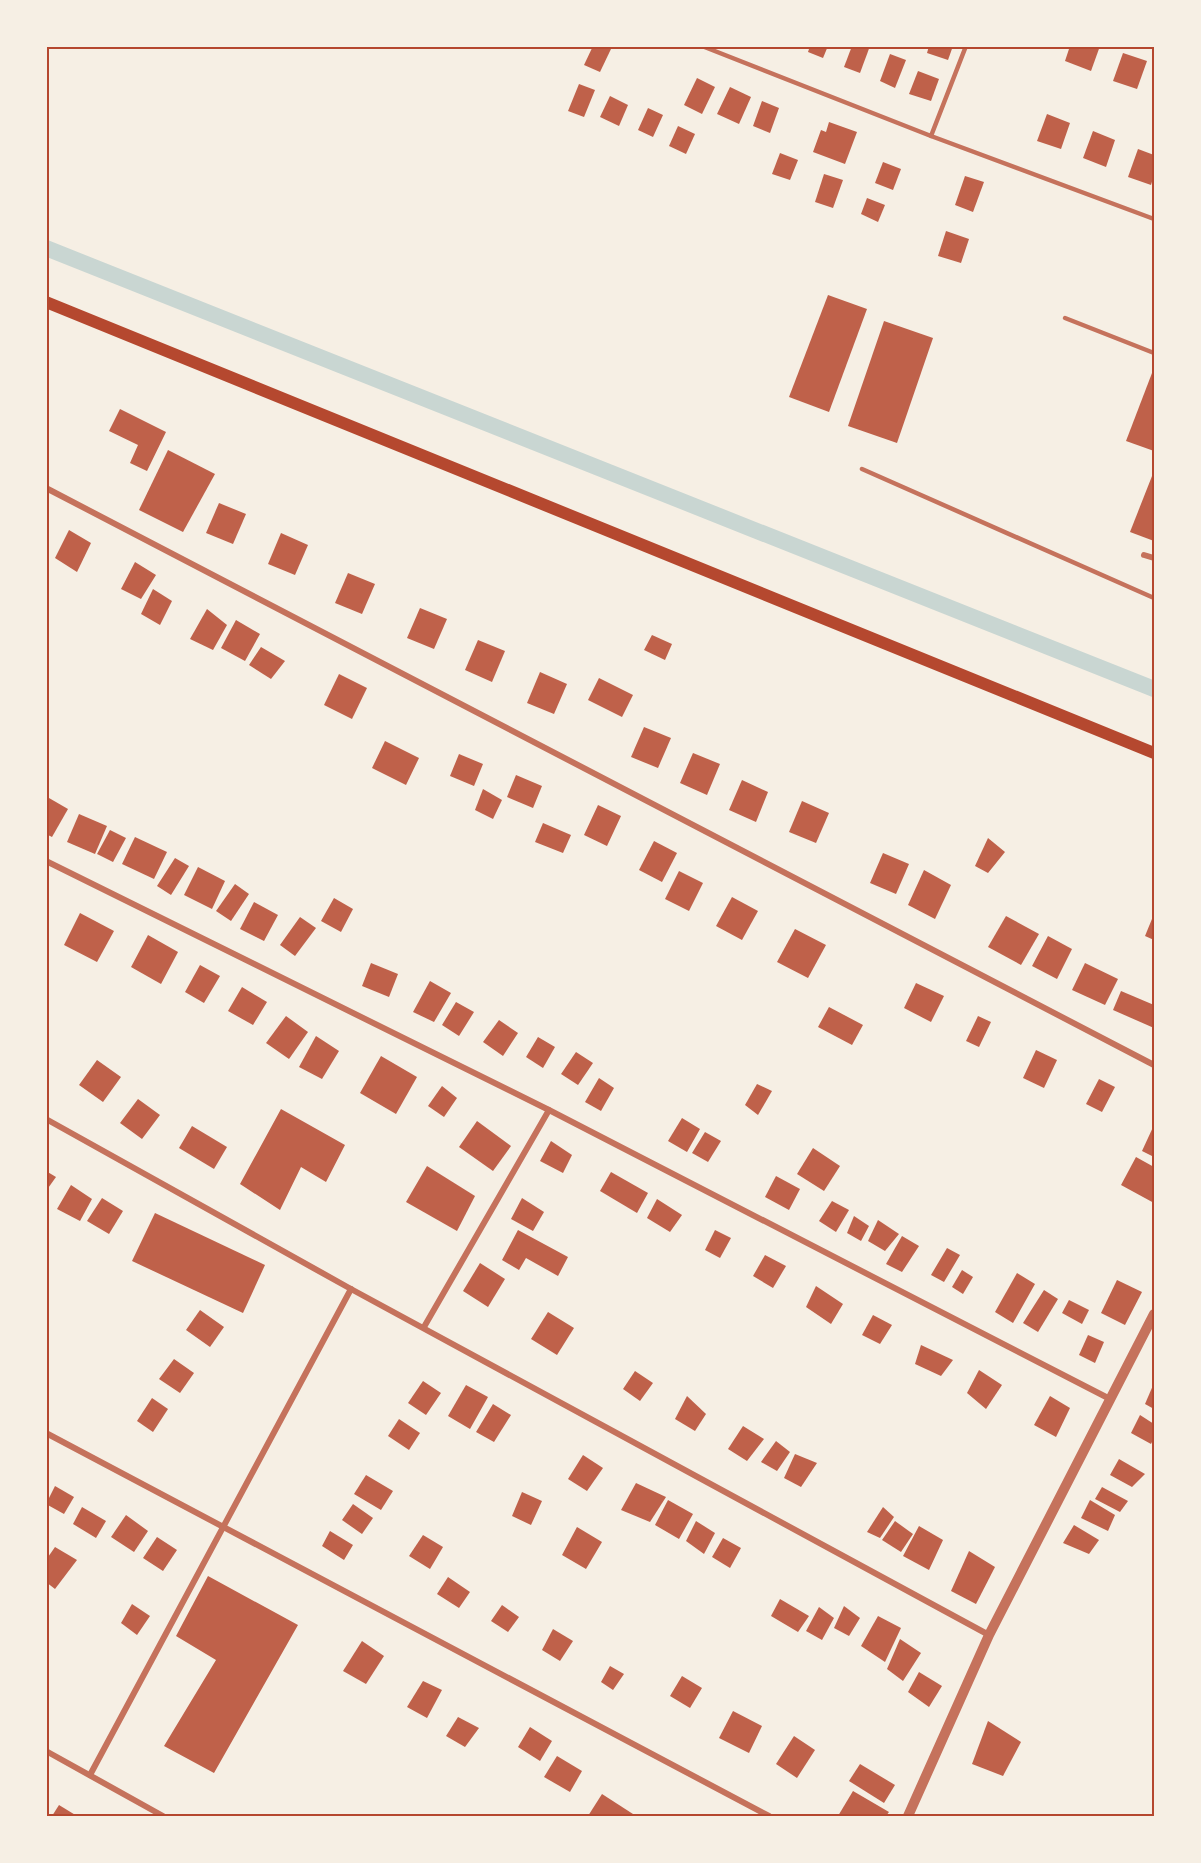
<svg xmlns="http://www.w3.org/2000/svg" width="1201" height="1863" font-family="'Roboto Condensed',sans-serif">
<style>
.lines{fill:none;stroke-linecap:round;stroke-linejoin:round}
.canal{stroke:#c9d6d2;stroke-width:16}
.building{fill:#bf614a}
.service{stroke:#c5725c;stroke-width:4.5}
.minor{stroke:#c5725c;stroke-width:6}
.tertiary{stroke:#c5725c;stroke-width:10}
.secondary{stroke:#b5482f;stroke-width:12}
.neatline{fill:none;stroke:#b5482f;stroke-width:2}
</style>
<rect width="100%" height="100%" fill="#f6efe4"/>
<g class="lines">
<path class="canal" d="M46 248 1154 689"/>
</g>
<g class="building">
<path d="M593 46 611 49 600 72 584 65Z"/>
<path d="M810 46H828L823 58 808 52Z"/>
<path d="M852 46H870L860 73 844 67Z"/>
<path d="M929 46H953L948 60 927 53Z"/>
<path d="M1070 46H1100L1091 71 1065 61Z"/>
<path d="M1123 53 1147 61 1137 89 1113 81Z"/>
<path d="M890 54 906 60 895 88 880 81Z"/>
<path d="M918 71 939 79 931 101 909 94Z"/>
<path d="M697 78 715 87 702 114 684 105Z"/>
<path d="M579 84 595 90 584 117 568 111Z"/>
<path d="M730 87 751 97 739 124 717 114Z"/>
<path d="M610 96 628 105 619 126 600 117Z"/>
<path d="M762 101 779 108 770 133 753 126Z"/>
<path d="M648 108 663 115 653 137 638 130Z"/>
<path d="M1047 114 1070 123 1061 149 1037 141Z"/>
<path d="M829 122 857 132 845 164 813 152 821 130 826 132Z"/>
<path d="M678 126 695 134 686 154 669 146Z"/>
<path d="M1093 131 1115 140 1106 167 1083 158Z"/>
<path d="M1138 149 1154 155V175L1151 185 1128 177Z"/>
<path d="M780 153 798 160 790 180 772 174Z"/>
<path d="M883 162 901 169 893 190 875 183Z"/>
<path d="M824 174 843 180 833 208 815 202Z"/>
<path d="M965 176 984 182 973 212 955 205Z"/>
<path d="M867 198 885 205 878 222 861 214Z"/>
<path d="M946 231 969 239 961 263 938 256Z"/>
<path d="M828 295 867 309 829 412 789 397Z"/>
<path d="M884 321 933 338 897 443 848 426Z"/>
<path d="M1152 373 1154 374V451L1126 441Z"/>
<path d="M120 409 166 432 147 471 130 463 138 445 109 431Z"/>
<path d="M168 450 215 474 183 532 139 510Z"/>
<path d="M1154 471V541L1130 532Z"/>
<path d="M219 503 246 514 233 544 206 533Z"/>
<path d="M69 530 91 543 77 572 55 558Z"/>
<path d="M281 533 308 545 295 575 268 564Z"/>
<path d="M135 562 156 575 141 599 121 589Z"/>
<path d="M348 573 375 584 362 614 335 603Z"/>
<path d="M153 589 172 601 160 625 141 614Z"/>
<path d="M420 608 447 619 434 649 407 638Z"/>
<path d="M207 609 227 625 213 650 190 639Z"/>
<path d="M236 620 260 634 245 661 221 648Z"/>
<path d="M652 635 672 644 665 660 644 650Z"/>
<path d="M478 640 505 651 492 682 465 670Z"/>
<path d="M261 647 285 661 271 679 249 665Z"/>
<path d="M540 672 567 684 554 714 527 703Z"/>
<path d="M339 674 367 688 352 719 324 705Z"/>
<path d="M599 678 633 695 622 717 588 700Z"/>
<path d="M644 727 671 738 658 768 631 757Z"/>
<path d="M385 741 419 758 406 785 372 768Z"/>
<path d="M693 753 720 764 707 795 680 783Z"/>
<path d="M459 754 483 764 474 786 450 776Z"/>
<path d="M516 775 542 786 533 808 507 797Z"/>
<path d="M742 780 768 792 756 822 729 810Z"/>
<path d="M483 789 502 800 493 819 475 810Z"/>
<path d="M49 798 68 809 52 837 46 834V803Z"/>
<path d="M802 801 829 813 816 843 789 832Z"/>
<path d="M598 805 621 816 607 846 584 835Z"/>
<path d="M79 814 107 826 95 854 67 842Z"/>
<path d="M543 823 571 835 563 853 535 842Z"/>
<path d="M110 830 126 838 113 862 97 854Z"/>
<path d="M135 837 167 852 154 879 122 864Z"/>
<path d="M988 838 1005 852 988 873 975 866Z"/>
<path d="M654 841 677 853 662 882 639 870Z"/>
<path d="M883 853 909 864 896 894 870 883Z"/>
<path d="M175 858 189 866 171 895 157 886Z"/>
<path d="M198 867 225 881 212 909 184 895Z"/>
<path d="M924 870 951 885 935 919 908 905Z"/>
<path d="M679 871 703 883 689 911 665 899Z"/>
<path d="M235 884 249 894 231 921 216 911Z"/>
<path d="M732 897 758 911 742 940 716 926Z"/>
<path d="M334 898 353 909 341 932 321 921Z"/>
<path d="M254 902 278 915 264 941 240 929Z"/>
<path d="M80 913 114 931 97 962 64 945Z"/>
<path d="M1154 914V940L1145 936Z"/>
<path d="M1006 916 1039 934 1021 965 988 947Z"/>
<path d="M300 917 316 928 295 956 280 945Z"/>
<path d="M795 929 826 945 808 978 777 962Z"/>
<path d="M148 935 178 952 161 984 131 967Z"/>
<path d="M1048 936 1072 949 1057 979 1032 966Z"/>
<path d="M371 963 398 974 389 997 362 986Z"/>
<path d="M1085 963 1118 979 1105 1005 1072 990Z"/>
<path d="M200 965 220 976 204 1003 185 992Z"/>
<path d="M430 981 451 993 434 1022 413 1012Z"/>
<path d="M916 983 944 996 931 1022 904 1008Z"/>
<path d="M242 987 267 1002 253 1025 228 1011Z"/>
<path d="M1121 991 1154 1005V1028L1113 1010Z"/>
<path d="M456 1002 474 1012 459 1036 442 1025Z"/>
<path d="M829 1007 863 1025 852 1045 818 1027Z"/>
<path d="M286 1016 308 1032 289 1059 266 1043Z"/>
<path d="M978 1016 991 1022 979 1047 966 1041Z"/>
<path d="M499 1020 518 1033 503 1056 483 1042Z"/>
<path d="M316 1036 339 1051 322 1079 299 1067Z"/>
<path d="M538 1037 555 1047 543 1068 526 1057Z"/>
<path d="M1036 1050 1057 1060 1044 1088 1023 1078Z"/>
<path d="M576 1052 593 1063 578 1085 561 1074Z"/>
<path d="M381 1056 417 1077 396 1114 360 1093Z"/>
<path d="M97 1060 121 1077 103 1102 79 1085Z"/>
<path d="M599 1078 614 1088 601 1111 585 1102Z"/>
<path d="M1099 1079 1115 1087 1102 1112 1086 1104Z"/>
<path d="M757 1084 772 1091 758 1115 745 1105Z"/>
<path d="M442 1086 457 1098 444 1117 428 1106Z"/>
<path d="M138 1099 160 1115 142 1139 120 1123Z"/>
<path d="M281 1109 345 1145 326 1182 301 1167 280 1210 240 1184Z"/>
<path d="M682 1118 700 1129 687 1152 668 1141Z"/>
<path d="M477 1121 511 1146 493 1171 459 1147Z"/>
<path d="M1154 1125V1157L1142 1151Z"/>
<path d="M192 1126 227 1147 214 1169 179 1148Z"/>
<path d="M705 1132 721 1141 708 1162 692 1153Z"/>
<path d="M551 1141 572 1155 563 1173 540 1161Z"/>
<path d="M813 1148 840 1166 824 1191 797 1174Z"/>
<path d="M1136 1157 1154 1167V1203L1121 1185Z"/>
<path d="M427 1166 475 1196 457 1231 406 1202Z"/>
<path d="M46 1171 56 1177 46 1191Z"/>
<path d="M611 1172 648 1193 637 1213 600 1191Z"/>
<path d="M776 1176 800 1189 789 1210 765 1197Z"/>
<path d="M71 1185 92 1199 80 1221 57 1209Z"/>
<path d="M102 1198 123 1211 109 1234 87 1221Z"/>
<path d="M522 1198 544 1212 533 1231 511 1219Z"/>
<path d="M657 1199 682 1215 670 1232 647 1218Z"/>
<path d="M832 1201 849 1210 836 1232 819 1221Z"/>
<path d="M155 1213 265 1265 243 1313 132 1261Z"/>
<path d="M854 1216 869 1226 861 1241 847 1233Z"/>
<path d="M878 1220 899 1234 885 1251 868 1241Z"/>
<path d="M518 1230 568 1257 558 1276 526 1258 519 1270 502 1260Z"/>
<path d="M715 1230 731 1238 720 1258 705 1250Z"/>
<path d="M902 1236 919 1246 902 1272 886 1264Z"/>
<path d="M947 1248 960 1255 944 1282 931 1275Z"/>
<path d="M765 1255 786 1266 773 1288 753 1276Z"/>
<path d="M480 1263 505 1279 488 1307 463 1291Z"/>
<path d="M962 1270 973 1277 963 1294 952 1287Z"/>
<path d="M1017 1273 1035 1284 1013 1323 995 1312Z"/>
<path d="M1117 1280 1142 1292 1125 1325 1101 1313Z"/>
<path d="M816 1286 843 1304 831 1324 806 1307Z"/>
<path d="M1044 1290 1058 1299 1038 1332 1023 1323Z"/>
<path d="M1069 1300 1089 1310 1082 1324 1062 1313Z"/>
<path d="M200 1310 224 1327 210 1347 186 1330Z"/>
<path d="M548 1312 574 1328 557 1355 531 1339Z"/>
<path d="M873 1315 892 1325 880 1344 862 1335Z"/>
<path d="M1088 1335 1104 1342 1095 1363 1079 1355Z"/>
<path d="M921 1345 953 1360 941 1376 915 1364Z"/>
<path d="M174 1359 194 1373 180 1393 159 1379Z"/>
<path d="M979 1370 1002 1385 986 1409 967 1393Z"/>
<path d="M635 1371 653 1383 640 1401 623 1389Z"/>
<path d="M423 1381 441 1393 426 1415 408 1403Z"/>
<path d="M1154 1383V1409L1145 1404Z"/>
<path d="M466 1385 488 1397 470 1429 448 1416Z"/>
<path d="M687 1396 706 1414 695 1431 675 1419Z"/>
<path d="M1050 1396 1070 1408 1056 1437 1034 1425Z"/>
<path d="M152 1398 168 1409 153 1432 137 1421Z"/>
<path d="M493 1404 511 1415 494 1442 476 1432Z"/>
<path d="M1140 1415 1154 1424V1438L1151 1444 1131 1433Z"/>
<path d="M399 1419 420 1433 409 1450 388 1436Z"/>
<path d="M743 1426 764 1439 747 1461 728 1449Z"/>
<path d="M776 1441 790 1452 777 1471 761 1462Z"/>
<path d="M795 1454 817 1463 801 1487 784 1478Z"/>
<path d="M583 1455 603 1468 587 1491 568 1479Z"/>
<path d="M1119 1459 1145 1474 1132 1487 1110 1475Z"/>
<path d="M366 1475 393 1491 381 1510 354 1494Z"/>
<path d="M636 1483 666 1497 650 1522 621 1510Z"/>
<path d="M55 1486 74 1497 64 1514 46 1504Z"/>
<path d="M1102 1487 1128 1501 1120 1512 1095 1499Z"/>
<path d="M522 1492 542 1501 531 1525 512 1516Z"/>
<path d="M668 1500 693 1514 679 1539 655 1525Z"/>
<path d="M1090 1500 1115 1515 1108 1531 1081 1518Z"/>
<path d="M353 1504 373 1518 362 1534 342 1520Z"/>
<path d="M82 1507 106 1521 96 1538 73 1524Z"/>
<path d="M883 1507 894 1517 880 1538 867 1532Z"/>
<path d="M126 1515 148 1531 134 1552 111 1537Z"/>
<path d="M696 1521 715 1533 704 1554 686 1541Z"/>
<path d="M895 1521 913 1534 901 1552 882 1540Z"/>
<path d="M1074 1525 1099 1540 1089 1554 1063 1543Z"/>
<path d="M919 1526 943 1540 929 1570 903 1556Z"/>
<path d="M577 1527 602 1542 586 1569 562 1555Z"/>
<path d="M330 1531 353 1545 344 1560 322 1546Z"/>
<path d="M423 1535 443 1547 430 1569 409 1556Z"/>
<path d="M157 1537 177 1550 163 1571 143 1558Z"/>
<path d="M723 1538 741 1548 730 1568 712 1557Z"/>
<path d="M55 1547 77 1560 55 1589 46 1582V1560Z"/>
<path d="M969 1551 995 1567 976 1604 951 1591Z"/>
<path d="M208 1576 298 1625 214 1773 164 1746 216 1660 176 1636Z"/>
<path d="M448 1577 470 1592 459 1608 437 1594Z"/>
<path d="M780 1599 809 1616 798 1632 771 1616Z"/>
<path d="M132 1604 150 1616 137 1635 121 1623Z"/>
<path d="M502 1605 519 1617 508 1632 491 1621Z"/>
<path d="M844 1606 860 1618 849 1636 834 1628Z"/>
<path d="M819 1607 834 1618 822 1640 806 1631Z"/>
<path d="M878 1616 901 1628 885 1662 861 1646Z"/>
<path d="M553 1629 573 1641 560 1661 542 1650Z"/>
<path d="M900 1639 921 1653 903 1681 887 1669Z"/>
<path d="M362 1641 384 1656 366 1684 343 1671Z"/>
<path d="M610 1666 624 1674 613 1690 601 1682Z"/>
<path d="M919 1672 942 1686 929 1707 908 1692Z"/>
<path d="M682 1676 702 1688 690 1708 670 1696Z"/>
<path d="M423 1681 442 1690 427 1718 407 1707Z"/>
<path d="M733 1711 762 1726 749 1753 719 1738Z"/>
<path d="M458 1717 479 1728 465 1747 446 1736Z"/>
<path d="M988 1721 1021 1742 1003 1776 972 1764Z"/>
<path d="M530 1727 552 1741 540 1761 518 1747Z"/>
<path d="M794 1736 815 1750 797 1778 776 1764Z"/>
<path d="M557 1756 582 1771 570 1792 544 1777Z"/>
<path d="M860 1764 895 1785 884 1803 849 1781Z"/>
<path d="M853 1791 889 1812 886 1816H838Z"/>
<path d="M602 1794 633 1814 632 1816H588Z"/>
<path d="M59 1805 77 1816H52Z"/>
</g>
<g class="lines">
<g class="service">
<path d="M702 46 931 136 966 46"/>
<path d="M931 136 1154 219"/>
<path d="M1065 318 1154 353"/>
<path d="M862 469 1154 598"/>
</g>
<g class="minor">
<path d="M46 488 1154 1065"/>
<path d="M1144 555 1154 558"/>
<path d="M46 861 549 1110 1110 1399"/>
<path d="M46 1119 351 1289 989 1635"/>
<path d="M424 1327 549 1110"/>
<path d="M46 1433 769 1816"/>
<path d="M46 1751 163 1816"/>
<path d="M90 1775 351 1289"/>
</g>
<path class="tertiary" d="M908 1816 989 1635 1154 1314"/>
<path class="secondary" d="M46 302 1154 753"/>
</g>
<rect width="1201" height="1863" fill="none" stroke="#f6efe4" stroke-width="96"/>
<rect x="48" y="48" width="1105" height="1767" class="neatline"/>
</svg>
